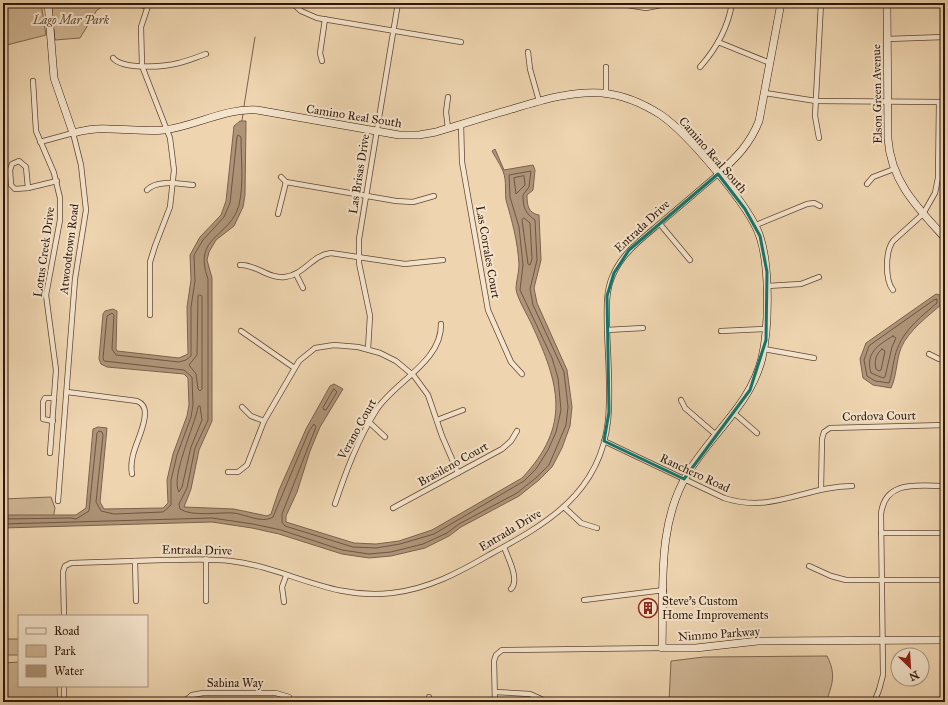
<svg xmlns="http://www.w3.org/2000/svg" width="948" height="705" font-family="'IM FELL Great Primer',serif">
<style>
.green{fill:#ceb594;stroke:#80664f}
.water{fill:#ae9478;stroke:#7c624c}
.lines{fill:none;stroke-linecap:round;stroke-linejoin:round}
.shore{stroke:#705641;stroke-width:1}
.stream{stroke:#7c624c;stroke-width:1}
.street-casing{stroke:#604634;stroke-width:6}
.secondary-casing{stroke:#31170a;stroke-width:8}
.street{stroke:#f4e4cc;stroke-width:4.5}
.secondary{stroke:#f4e4cc;stroke-width:7}
.marked{fill:none;stroke:#0f766e;stroke-width:3;stroke-linejoin:round}
.labels{text-anchor:middle;dominant-baseline:central;stroke-width:4;stroke-linejoin:round;paint-order:stroke}
.park-label{font-size:12px;font-style:italic;fill:#604633;stroke:#f4e4cc}
.street-label{font-size:12px;fill:#31170a;stroke:#f4e4cc}
.poi-label{font-size:12px;fill:#31170a;stroke:#f4e4cc;text-anchor:start}
</style>
<rect width="100%" height="100%" fill="#eed5b0"/>
<filter id="stains"><feTurbulence type="fractalNoise" baseFrequency=".005" numOctaves="4"/><feColorMatrix values="0 0 0 0 .2 0 0 0 0 .09 0 0 0 0 .02 0 0 0 .5 -.17"/></filter>
<radialGradient id="worn" r=".72"><stop offset=".6" stop-color="#630" stop-opacity="0"/><stop offset="1" stop-color="#630" stop-opacity=".3"/></radialGradient>
<g class="green">
<path d="M3 3H41L46 35 3 46Z"/>
<path d="M51 3H105L106 5 97 10 80 38 55 40Z"/>
<path d="M51 497 55 508 53 519 3 521V499Z"/>
<path d="M3 621 6 639H19V655H3Z"/>
<path d="M827 656C836 674 833 683 826 702H669L671 661 704 657Z"/>
<path d="M19 662V686H57L58 702H3V663Z"/>
</g>
<g class="water">
<path d="M240 121H246L245 195 243 207 234 226 216 240 209 252 207 260 212 278V421L199 450 191 489 184 507 234 509 267 516 271 514 279 490 306 429 330 386 334 384 343 389 320 427 310 451 297 492 286 516V522L354 543 376 544 399 541 432 530 522 478C572 425 559 384 532 325 528 316 517 298 516 289 516 281 519 273 519 265 518 242 512 221 506 200 505 193 506 185 505 179 504 169 496 159 492 151L495 149 504 170 533 165 535 170 533 190 527 195C527 205 528 213 539 215L541 260 534 288 537 303 567 370 572 407 570 426 562 448 552 467 539 480 519 496 461 527 449 536 425 548 391 556 369 558 342 554 279 534 252 528 212 522 3 528V515H76L86 508 93 429 98 427 107 428 100 502 104 509 163 508 168 503 167 480 173 454 187 416 189 405 188 378 184 374 107 367 101 364 99 359 103 314 105 311 113 309 117 311 116 349 117 351 179 358 188 354 187 307 191 280 190 255 200 237 221 215 226 201 234 126Z"/>
<path d="M936 294 940 295 942 304C928 316 908 331 901 348 896 361 897 375 891 388L873 385 863 378 860 359 866 343Z"/>
</g>
<g class="lines">
<g class="shore">
<path d="M524 176 525 185 516 194 514 178Z"/>
<path d="M524 218 530 223 532 259 530 265 528 264 522 220Z"/>
<path d="M200 295 202 296V389L200 391 198 389 196 374 189 365 197 355 198 296Z"/>
<path d="M934 300 937 299V303C923 315 905 329 898 347 893 358 893 372 889 383L875 381 867 376 864 360 869 346Z"/>
<path d="M893 336 896 338 892 347 885 377 883 378 871 373C865 353 878 345 893 336Z"/>
<path d="M882 349 885 351 881 370 879 371 876 369C874 361 876 354 882 349Z"/>
<path d="M334 389 337 392 326 410H324L323 408Z"/>
<path d="M200 406 202 420 191 447 182 487 179 492C170 478 195 425 198 407Z"/>
<path d="M3 519 70 518 76 519 89 511 97 433 99 431 102 432 103 435 96 502 101 511 114 514 163 512 171 505V480L177 455 191 417 193 405 192 377 184 370 104 361 103 358 107 316 112 313 114 315 112 349 116 355 179 362 186 360 191 356V307L195 281 194 255 203 240 224 217 230 203 237 137 238 135 241 137C241 159 244 184 239 205 230 238 192 236 208 279V420L195 448 187 488 179 504 180 509C192 517 220 512 233 513 245 514 262 524 273 517L309 431 314 424 316 427 282 514V522L285 526 353 547 376 548 400 544 434 534 524 481 536 469 548 450 556 432 561 410 558 378 552 358 520 290 523 265 519 227 510 197 509 175 531 171 529 187 523 195C523 207 525 213 535 220L537 260 530 289 533 305 564 372 568 407 566 425 549 465 537 477 517 493 459 524 447 533 423 544 391 552 369 554 342 550 281 530 253 524 212 518 3 524"/>
</g>
<g class="stream">
<path d="M244 106 255 37"/>
<path d="M242 121 243 114"/>
</g>
<defs>
<g id="street">
<path d="M136 3 147 7"/>
<path d="M149 3 141 27 142 66 170 138 174 170 170 207 155 246 150 262V315"/>
<path d="M292 3 301 11 317 18 461 42"/>
<path d="M615 3 646 8 661 5"/>
<path d="M887 39 944 37"/>
<path d="M718 42 770 63"/>
<path d="M528 52 530 69 539 101"/>
<path d="M113 58C123 70 164 67 179 63 188 61 197 57 206 54"/>
<path d="M322 61 320 53 325 19"/>
<path d="M606 67V94"/>
<path d="M700 67C716 49 728 28 732 3"/>
<path d="M33 81 36 131 54 173 60 198V220L46 295 56 370 50 453"/>
<path d="M765 93 816 101 945 102"/>
<path d="M461 124 462 162 488 310 511 362 522 374"/>
<path d="M448 128 446 112 448 97"/>
<path d="M819 138 815 116 821 3"/>
<path d="M40 142 73 133 81 165 86 210 75 279 58 501"/>
<path d="M19 161 26 167 28 188 15 189 11 185 10 170 12 164Z"/>
<path d="M281 177 286 182 396 201 413 202 434 196"/>
<path d="M867 184 873 177 894 169"/>
<path d="M28 188 57 181"/>
<path d="M147 190C157 179 180 184 193 185"/>
<path d="M278 214 286 182"/>
<path d="M660 224 690 260"/>
<path d="M756 225 807 204 814 203 820 206"/>
<path d="M240 265C256 264 268 279 285 277 304 275 312 255 331 253L405 264 443 260"/>
<path d="M296 274 303 288"/>
<path d="M767 286 801 284 819 277"/>
<path d="M893 290C885 280 885 252 893 241L923 214 935 193 938 178 939 102"/>
<path d="M607 330 643 328"/>
<path d="M241 331 293 367"/>
<path d="M721 331 766 329"/>
<path d="M368 349 370 316 359 263V239L398 3"/>
<path d="M764 349 814 358"/>
<path d="M929 354 939 359H945"/>
<path d="M67 392 137 401C142 403 145 407 145 413 145 433 128 452 132 474"/>
<path d="M681 400 685 408 715 434"/>
<path d="M242 407 251 416 264 421"/>
<path d="M734 413 757 433"/>
<path d="M437 420 463 410"/>
<path d="M53 421 43 419V402L45 398H54"/>
<path d="M369 422 385 437"/>
<path d="M604 441 724 498C772 514 806 486 852 486"/>
<path d="M228 472H238L247 465 264 421 299 361 315 348 334 345 358 347 380 353 396 361 414 376 428 395 442 436 458 473"/>
<path d="M821 489 822 439 824 432 830 428 945 425"/>
<path d="M335 504C346 471 358 439 377 409 396 381 442 361 441 324"/>
<path d="M564 507 581 523 597 528"/>
<path d="M393 508 502 449 511 441 517 431"/>
<path d="M881 533H945"/>
<path d="M504 547C508 558 520 580 511 589"/>
<path d="M206 559V601"/>
<path d="M135 561 136 601"/>
<path d="M809 566 831 576 846 580H945"/>
<path d="M584 600 664 590"/>
<path d="M284 602 282 587 286 576"/>
<path d="M64 616 63 572 65 566 71 563C101 562 132 561 163 560 185 560 209 558 231 561 289 568 329 600 392 593 428 589 458 573 489 555 546 524 600 494 608 421 611 391 608 359 607 329 607 311 605 292 613 275 623 251 646 236 665 219 683 204 700 189 718 174"/>
<path d="M495 692 530 694 548 702"/>
<path d="M64 702V686"/>
<path d="M71 702 114 701"/>
<path d="M183 702 192 695 203 693H276L289 697"/>
<path d="M428 702 429 697"/>
<path d="M495 702 494 661 496 655 502 650 662 648"/>
<path d="M874 702 879 690 883 675 881 514C885 479 919 486 945 486"/>
</g>
<g id="secondary">
<path d="M48 3 54 78 73 133C85 130 97 128 109 129 128 129 146 132 164 130 196 126 224 108 257 110L399 135H419L436 132C462 124 487 116 512 109 542 100 571 91 602 93 623 95 644 104 661 115 687 133 751 207 760 237 770 267 769 328 762 358 751 404 712 433 688 473 656 525 664 590 662 648H696L758 641 945 640"/>
<path d="M887 3 888 139C891 182 918 208 945 238"/>
<path d="M718 174C736 158 750 144 759 121L781 3"/>
</g>
</defs>
<use href="#street" class="street-casing"/>
<use href="#secondary" class="secondary-casing"/>
<use href="#street" class="street"/>
<use href="#secondary" class="secondary"/>
</g>
<path class="marked" d="M718 174 745 209 760 236 767 272 766 340 750 390 684 479 604 441 609 412 607 296 614 273 629 250Z"/>
<defs>
<symbol id="building-ring" viewBox="-11 -11 22 22"><circle r="9.5" fill="#f4e4cc" stroke="#8f2418" stroke-width="1.5"/><path d="M-4-6H4V6H1V3H-1V6H-4ZM-2.5-4.3h1.7v1.8h-1.7ZM.8-4.3h1.7v1.8H.8ZM-2.5-1h1.7V.8h-1.7ZM.8-1h1.7V.8H.8Z" fill="#8f2418"/></symbol>
</defs>
<g fill-rule="evenodd">
<use href="#building-ring" x="637" y="597" width="22" height="22"/>
</g>
<g class="labels">
<g class="park-label">
<text x="71" y="20">Lago Mar Park</text>
</g>
<g class="street-label">
<text transform="translate(877 94) rotate(-91)">Elson Green Avenue</text>
<text transform="translate(354 116) rotate(9)">Camino Real South</text>
<text transform="translate(713 155) rotate(49)">Camino Real South</text>
<text transform="translate(359 174) rotate(-81)">Las Brisas Drive</text>
<text transform="translate(642 226) rotate(-43)">Entrada Drive</text>
<text transform="translate(69 249) rotate(-83)">Atwoodtown Road</text>
<text transform="translate(44 252) rotate(-82)">Lotus Creek Drive</text>
<text transform="translate(488 252) rotate(80)">Las Corrales Court</text>
<text transform="translate(879 416) rotate(-1)">Cordova Court</text>
<text transform="translate(357 429) rotate(-61)">Verano Court</text>
<text transform="translate(453 464) rotate(-29)">Brasileno Court</text>
<text transform="translate(695 473) rotate(25)">Ranchero Road</text>
<text transform="translate(510 530) rotate(-31)">Entrada Drive</text>
<text transform="translate(197 550) rotate(1)">Entrada Drive</text>
<text transform="translate(719 634) rotate(-4)">Nimmo Parkway</text>
<text x="235" y="683">Sabina Way</text>
</g>
<g class="poi-label">
<text x="662" y="601">Steve's Custom<tspan x="662" dy="14">Home Improvements</tspan></text>
</g>
</g>
<rect width="948" height="705" fill="none" stroke="#eed5b0" stroke-width="16"/>
<rect x="4" y="4" width="940" height="697" fill="none" stroke="#31170a" stroke-width="2"/>
<rect x="8" y="8" width="932" height="689" fill="none" stroke="#31170a"/>
<rect x="18" y="615" width="130" height="72" fill="#f4e4cc" stroke="#a6927e"/>
<rect x="26" y="628" width="20" height="6" fill="#f4e4cc" stroke="#a6927e"/>
<text x="54" y="635" font-size="12" fill="#31170a">Road</text>
<rect x="26" y="645" width="20" height="12" fill="#ceb594" stroke="#a6927e"/>
<text x="54" y="655" font-size="12" fill="#31170a">Park</text>
<rect x="26" y="665" width="20" height="12" fill="#ae9478" stroke="#a6927e"/>
<text x="54" y="675" font-size="12" fill="#31170a">Water</text>
<g transform="translate(910 667) rotate(155)"><circle r="19" fill="#f4e4cc" stroke="#a6927e"/>
<path d="M0-3L7 15L0 10L-7 15Z" fill="#8f2418"/>
<text y="-6" font-size="11" font-weight="bold" text-anchor="middle" fill="#31170a">N</text>
</g>
<rect width="100%" height="100%" filter="url(#stains)"/>
<rect width="100%" height="100%" fill="url(#worn)"/>
</svg>
